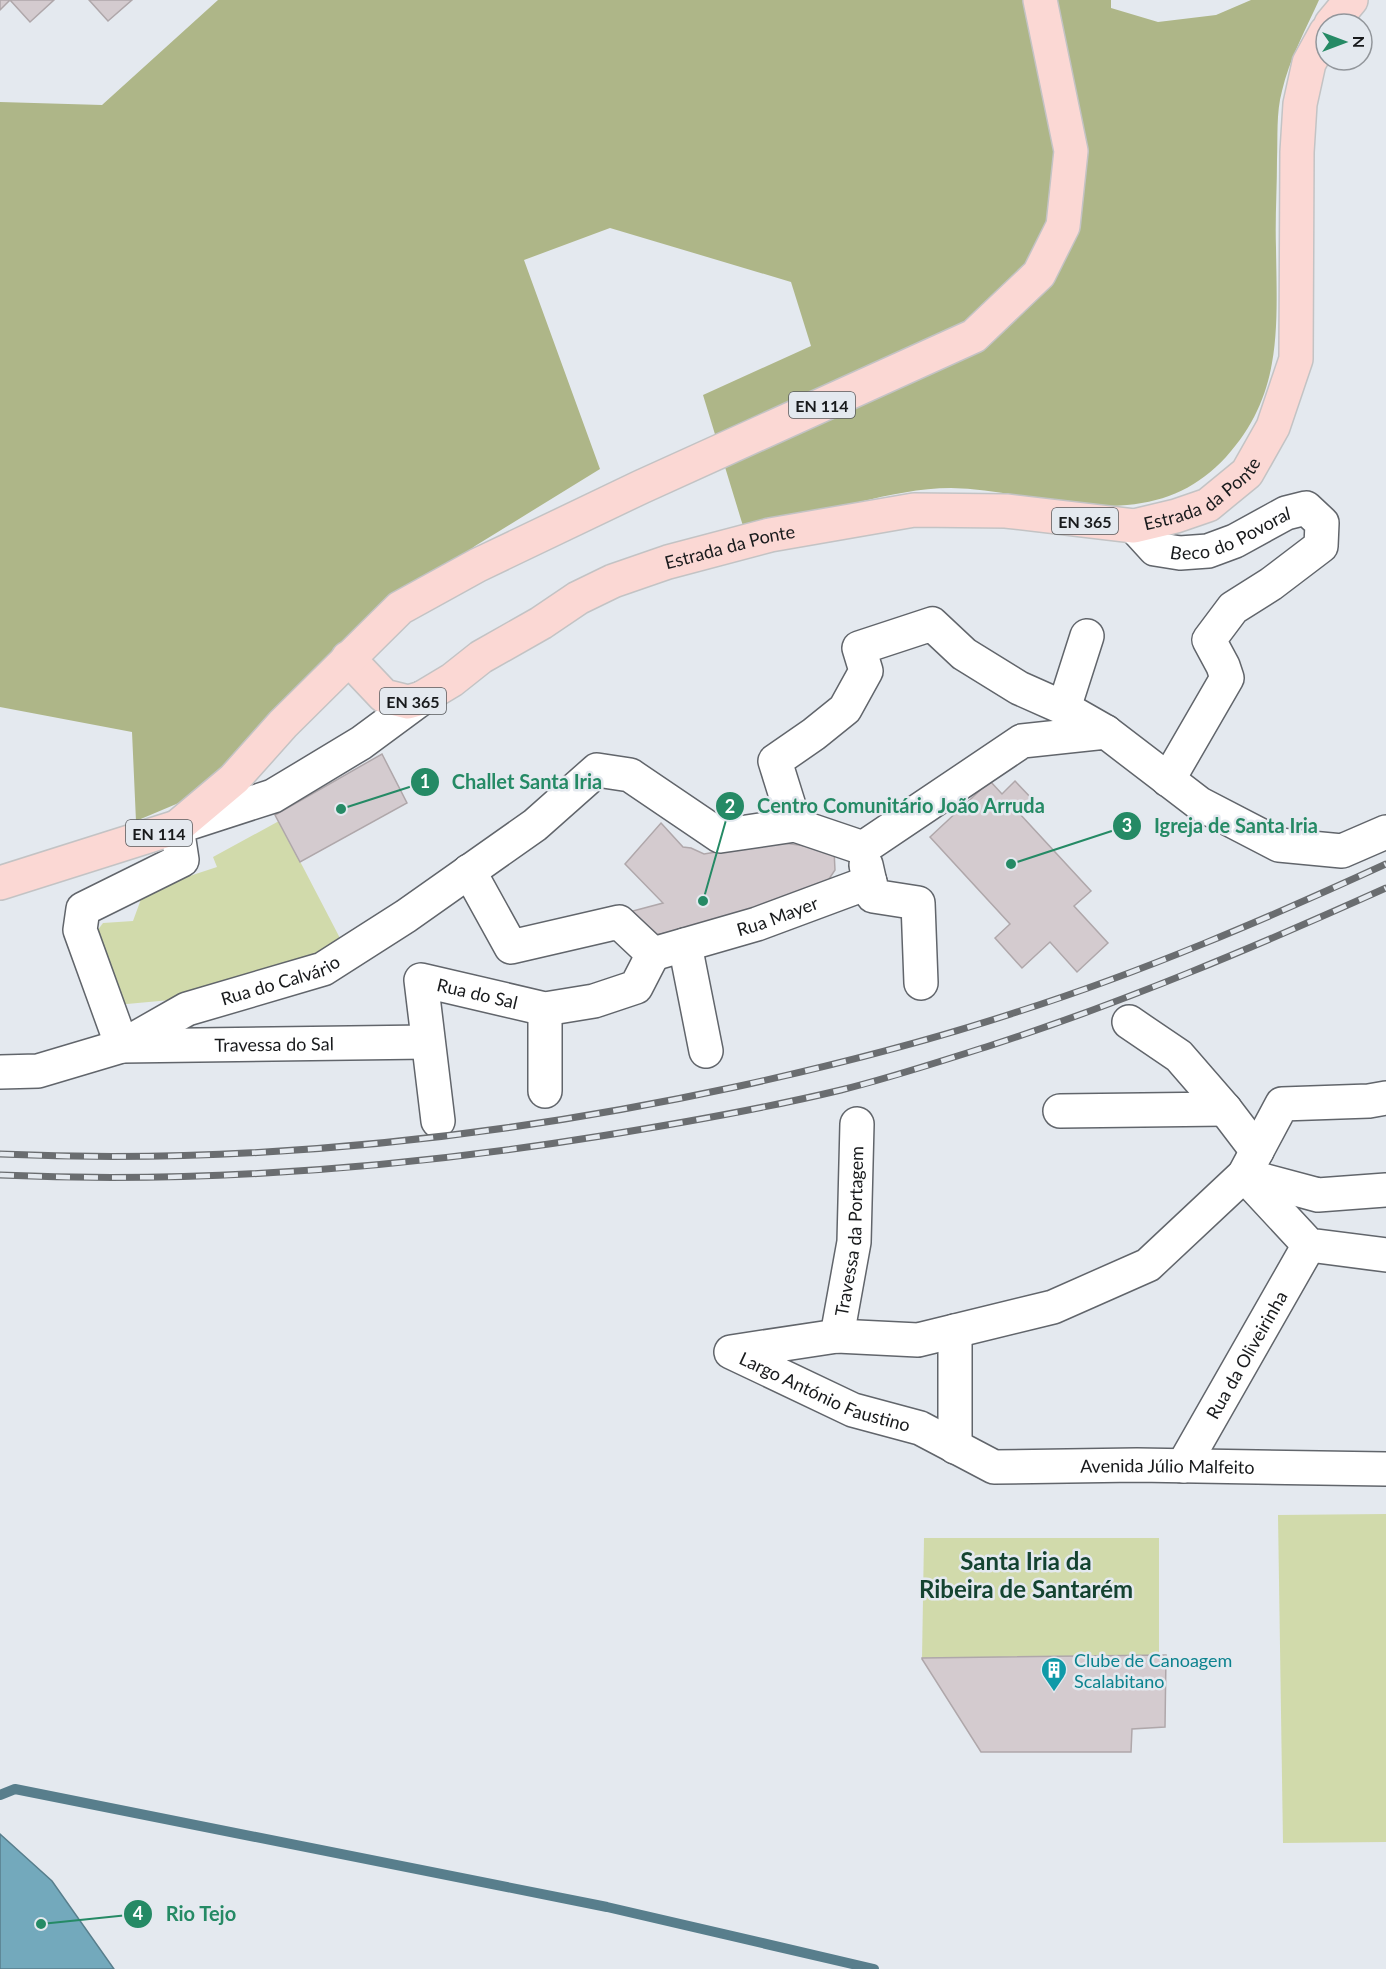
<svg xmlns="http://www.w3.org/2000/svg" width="1386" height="1969" font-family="Lato,sans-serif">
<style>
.green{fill:#d1daab}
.forest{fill:#aeb688}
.water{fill:#73a9bc;stroke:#587e8c;stroke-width:1.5}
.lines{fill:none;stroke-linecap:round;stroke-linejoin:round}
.stream{stroke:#587e8c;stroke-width:10}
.building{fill:#d4cbcf;stroke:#afa7aa;stroke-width:1.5}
.street-casing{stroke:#61656b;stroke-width:36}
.primary-casing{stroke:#c3c3c4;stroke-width:36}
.street{stroke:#fff;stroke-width:33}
.primary{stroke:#fbd8d4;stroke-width:33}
.rail-casing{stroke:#6a6d70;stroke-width:7}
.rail{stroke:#e4e9ef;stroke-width:4.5;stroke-dasharray:14;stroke-linecap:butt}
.labels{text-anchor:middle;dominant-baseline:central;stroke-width:5;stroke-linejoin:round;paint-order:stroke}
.shield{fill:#e4e9ef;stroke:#55585b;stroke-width:1.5}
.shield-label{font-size:16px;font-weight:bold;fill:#181a1c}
.street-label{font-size:18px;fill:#181a1c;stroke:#e4e9ef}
.culture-label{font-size:18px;fill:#0d838f;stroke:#e4e9ef;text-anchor:start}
.district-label{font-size:24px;font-weight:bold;fill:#144330;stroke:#e4e9ef}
.leader{fill:none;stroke:#258a65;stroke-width:2}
.callout-dot{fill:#258a65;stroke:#e4e9ef;stroke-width:2}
.mark-label{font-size:18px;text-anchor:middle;font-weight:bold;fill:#fff}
.callout-label{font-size:20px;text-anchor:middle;font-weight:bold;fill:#258a65;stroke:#e4e9ef;stroke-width:5;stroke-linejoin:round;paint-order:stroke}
</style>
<rect width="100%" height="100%" fill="#e4e9ef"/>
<g class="green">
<path d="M279 821 342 942 324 956 203 997 116 1005 97 931 103 923 133 921 144 891 217 867 213 857Z"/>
<path d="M1386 1514V1842L1283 1843 1278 1515Z"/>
<path d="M924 1538H1159V1656L922 1659Z"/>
</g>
<path class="forest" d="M218 0H1111V8L1158 22 1216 15 1251 0H1319C1306 29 1289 60 1282 91 1276 113 1278 137 1277 160 1277 189 1275 219 1276 248 1277 328 1283 394 1226 457 1198 487 1168 501 1127 505 1068 511 1010 489 951 488 920 488 889 495 859 502 820 510 782 518 743 526L703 395 811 346 791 282 610 228 524 260 600 469 475 546 307 680 200 794 136 821 132 732 0 707V102L102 105Z"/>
<path class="water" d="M0 1834 52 1881 114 1969H0Z"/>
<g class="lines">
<path class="stream" d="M0 1795 15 1789 607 1907 874 1969"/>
</g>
<g class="building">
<path d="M0 0H10L0 10Z"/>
<path d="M10 0H54L30 22Z"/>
<path d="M89 0H132L108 21Z"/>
<path d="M382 754 407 803 300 862 275 815Z"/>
<path d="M990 781 1002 794 1015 781 1033 800 1019 813 1091 891 1074 906 1108 943 1077 972 1050 942 1022 968 995 938 1010 924 930 837Z"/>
<path d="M661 823 683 847 691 848 704 854 777 842 834 850 835 870 823 888 709 925 638 938 629 912 663 903 625 864Z"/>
<path d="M1166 1655 1165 1727 1132 1729 1131 1752H981L922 1659V1658Z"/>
</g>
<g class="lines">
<defs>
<g id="street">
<path id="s1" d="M1134 526 1155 549 1180 553 1208 551 1235 541 1286 513 1306 508 1322 523 1321 546 1271 584 1233 608 1209 640 1223 666 1227 678 1168 780"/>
<path id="s2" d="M422 698 361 743 273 796 177 827 182 860 83 909 80 930 122 1046 427 1042"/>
<path d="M1064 708 1087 636"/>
<path d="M795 825 775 761 814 734 845 709 866 671 859 648 932 624 964 654 1019 688 1064 708 1106 732"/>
<path d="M863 848 1022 741 1106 732 1200 804 1279 845 1342 851 1386 832"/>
<path d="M866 865 873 896 918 903 921 983"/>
<path d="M469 871 511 947 619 922 653 954"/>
<path d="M685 945 706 1051"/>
<path id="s3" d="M653 954 757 924 870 882"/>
<path d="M545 1009V1091"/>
<path d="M1129 1022 1179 1056 1225 1109 1257 1151"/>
<path id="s4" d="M0 1072 38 1071 122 1046 187 1009 323 969 406 916 535 825 597 770 630 775 720 836 795 825 863 848"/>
<path id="s5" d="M1386 1098 1369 1101 1282 1104 1244 1175 1148 1265 1053 1307 918 1340 837 1336 731 1352 853 1410 920 1428 994 1467 1137 1465 1386 1469"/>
<path d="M1060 1111 1225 1109"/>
<path id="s6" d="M438 1121 421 980 545 1009 594 1001 636 987 653 954"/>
<path d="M1244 1175 1309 1245 1386 1255"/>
<path d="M1244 1175 1318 1195 1386 1190"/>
<path d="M955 1331V1447"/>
<path id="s7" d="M837 1336 854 1242 857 1124"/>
<path id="s8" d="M1183 1466 1309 1245"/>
</g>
<g id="primary">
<path d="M1331 24 1351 0"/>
<path id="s9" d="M348 658 384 696 408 702 422 698 452 680 481 657 541 623 578 598 613 581 668 562 770 535 914 510 1006 511 1134 526 1176 516 1208 505 1247 473 1273 427 1296 359 1297 152 1300 104 1309 63 1326 32"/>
<path d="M0 883 177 827 234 779 283 724 400 608 478 565 641 487 974 336 1039 274 1063 226 1071 151 1040 0"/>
</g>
</defs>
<use href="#street" class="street-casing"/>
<use href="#primary" class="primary-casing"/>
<use href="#street" class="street"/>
<use href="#primary" class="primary"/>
<defs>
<g id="rail">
<path d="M0 1154C247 1165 493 1139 735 1087 831 1066 926 1042 1020 1011 1145 971 1266 919 1386 864"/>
<path d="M0 1175C201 1184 402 1168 601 1136 682 1123 762 1109 841 1090 890 1078 938 1062 986 1047 1122 1003 1255 947 1386 888"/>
</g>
</defs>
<use href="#rail" class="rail-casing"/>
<use href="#rail" class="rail"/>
</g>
<defs>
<symbol id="building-pin" viewBox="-11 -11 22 30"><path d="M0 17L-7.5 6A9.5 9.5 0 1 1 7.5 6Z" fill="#0f9aa8" stroke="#e4e9ef"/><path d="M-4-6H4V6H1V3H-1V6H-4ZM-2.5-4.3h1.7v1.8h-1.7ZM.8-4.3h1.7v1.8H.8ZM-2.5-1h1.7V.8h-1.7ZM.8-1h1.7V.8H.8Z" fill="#fff"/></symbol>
</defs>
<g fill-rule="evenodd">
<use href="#building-pin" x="1039" y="1655" width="30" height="40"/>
</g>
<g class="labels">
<g class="shield">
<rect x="789" y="392" width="66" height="26" rx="4.5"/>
<rect x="1052" y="508" width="66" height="26" rx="4.5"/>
<rect x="380" y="688" width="66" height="26" rx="4.5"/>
<rect x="126" y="820" width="66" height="26" rx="4.5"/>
</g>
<g class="shield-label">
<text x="822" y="405">EN 114</text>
<text x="1085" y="521">EN 365</text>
<text x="413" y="701">EN 365</text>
<text x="159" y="833">EN 114</text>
</g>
<g class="street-label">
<text stroke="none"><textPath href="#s9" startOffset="924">Estrada da Ponte</textPath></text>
<text stroke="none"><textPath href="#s1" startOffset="111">Beco do Povoral</textPath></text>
<text stroke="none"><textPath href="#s9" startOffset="438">Estrada da Ponte</textPath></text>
<text stroke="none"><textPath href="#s3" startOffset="130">Rua Mayer</textPath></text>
<text stroke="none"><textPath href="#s4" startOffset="298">Rua do Calvário</textPath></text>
<text stroke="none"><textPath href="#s6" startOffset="200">Rua do Sal</textPath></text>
<text stroke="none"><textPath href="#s2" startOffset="720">Travessa do Sal</textPath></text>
<text stroke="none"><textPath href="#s7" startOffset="106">Travessa da Portagem</textPath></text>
<text stroke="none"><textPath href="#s8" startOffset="128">Rua da Oliveirinha</textPath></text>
<text stroke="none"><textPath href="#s5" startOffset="850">Largo António Faustino</textPath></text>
<text stroke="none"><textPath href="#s5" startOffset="1209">Avenida Júlio Malfeito</textPath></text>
</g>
<g class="culture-label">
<text x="1074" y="1660">Clube de Canoagem<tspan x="1074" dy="21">Scalabitano</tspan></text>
</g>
<g class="district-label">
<text x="1026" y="1560">Santa Iria da<tspan x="1026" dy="28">Ribeira de Santarém</tspan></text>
</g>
</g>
<path class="leader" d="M341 809L425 782M703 901L730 806M1011 864L1127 826M41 1924L138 1914"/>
<g class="callout-dot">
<circle cx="341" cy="809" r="6"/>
<circle cx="703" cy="901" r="6"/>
<circle cx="1011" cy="864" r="6"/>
<circle cx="41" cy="1924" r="6"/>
<circle cx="425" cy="782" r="15"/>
<circle cx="730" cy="806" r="15"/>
<circle cx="1127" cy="826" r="15"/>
<circle cx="138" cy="1914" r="15"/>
</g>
<g class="mark-label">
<text x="425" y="788">1</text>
<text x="730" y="813">2</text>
<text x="1127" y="832">3</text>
<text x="138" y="1920">4</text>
</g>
<g class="callout-label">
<text x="527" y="789">Challet Santa Iria</text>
<text x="901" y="813">Centro Comunitário João Arruda</text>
<text x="1236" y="833">Igreja de Santa Iria</text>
<text x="201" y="1921">Rio Tejo</text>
</g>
<g transform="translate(1344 42) rotate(90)"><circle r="28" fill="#e4e9ef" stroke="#92969b" stroke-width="1.5"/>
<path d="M0-4.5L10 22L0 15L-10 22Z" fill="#258a65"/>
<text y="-9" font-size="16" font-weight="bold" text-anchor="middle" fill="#181a1c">N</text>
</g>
</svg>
